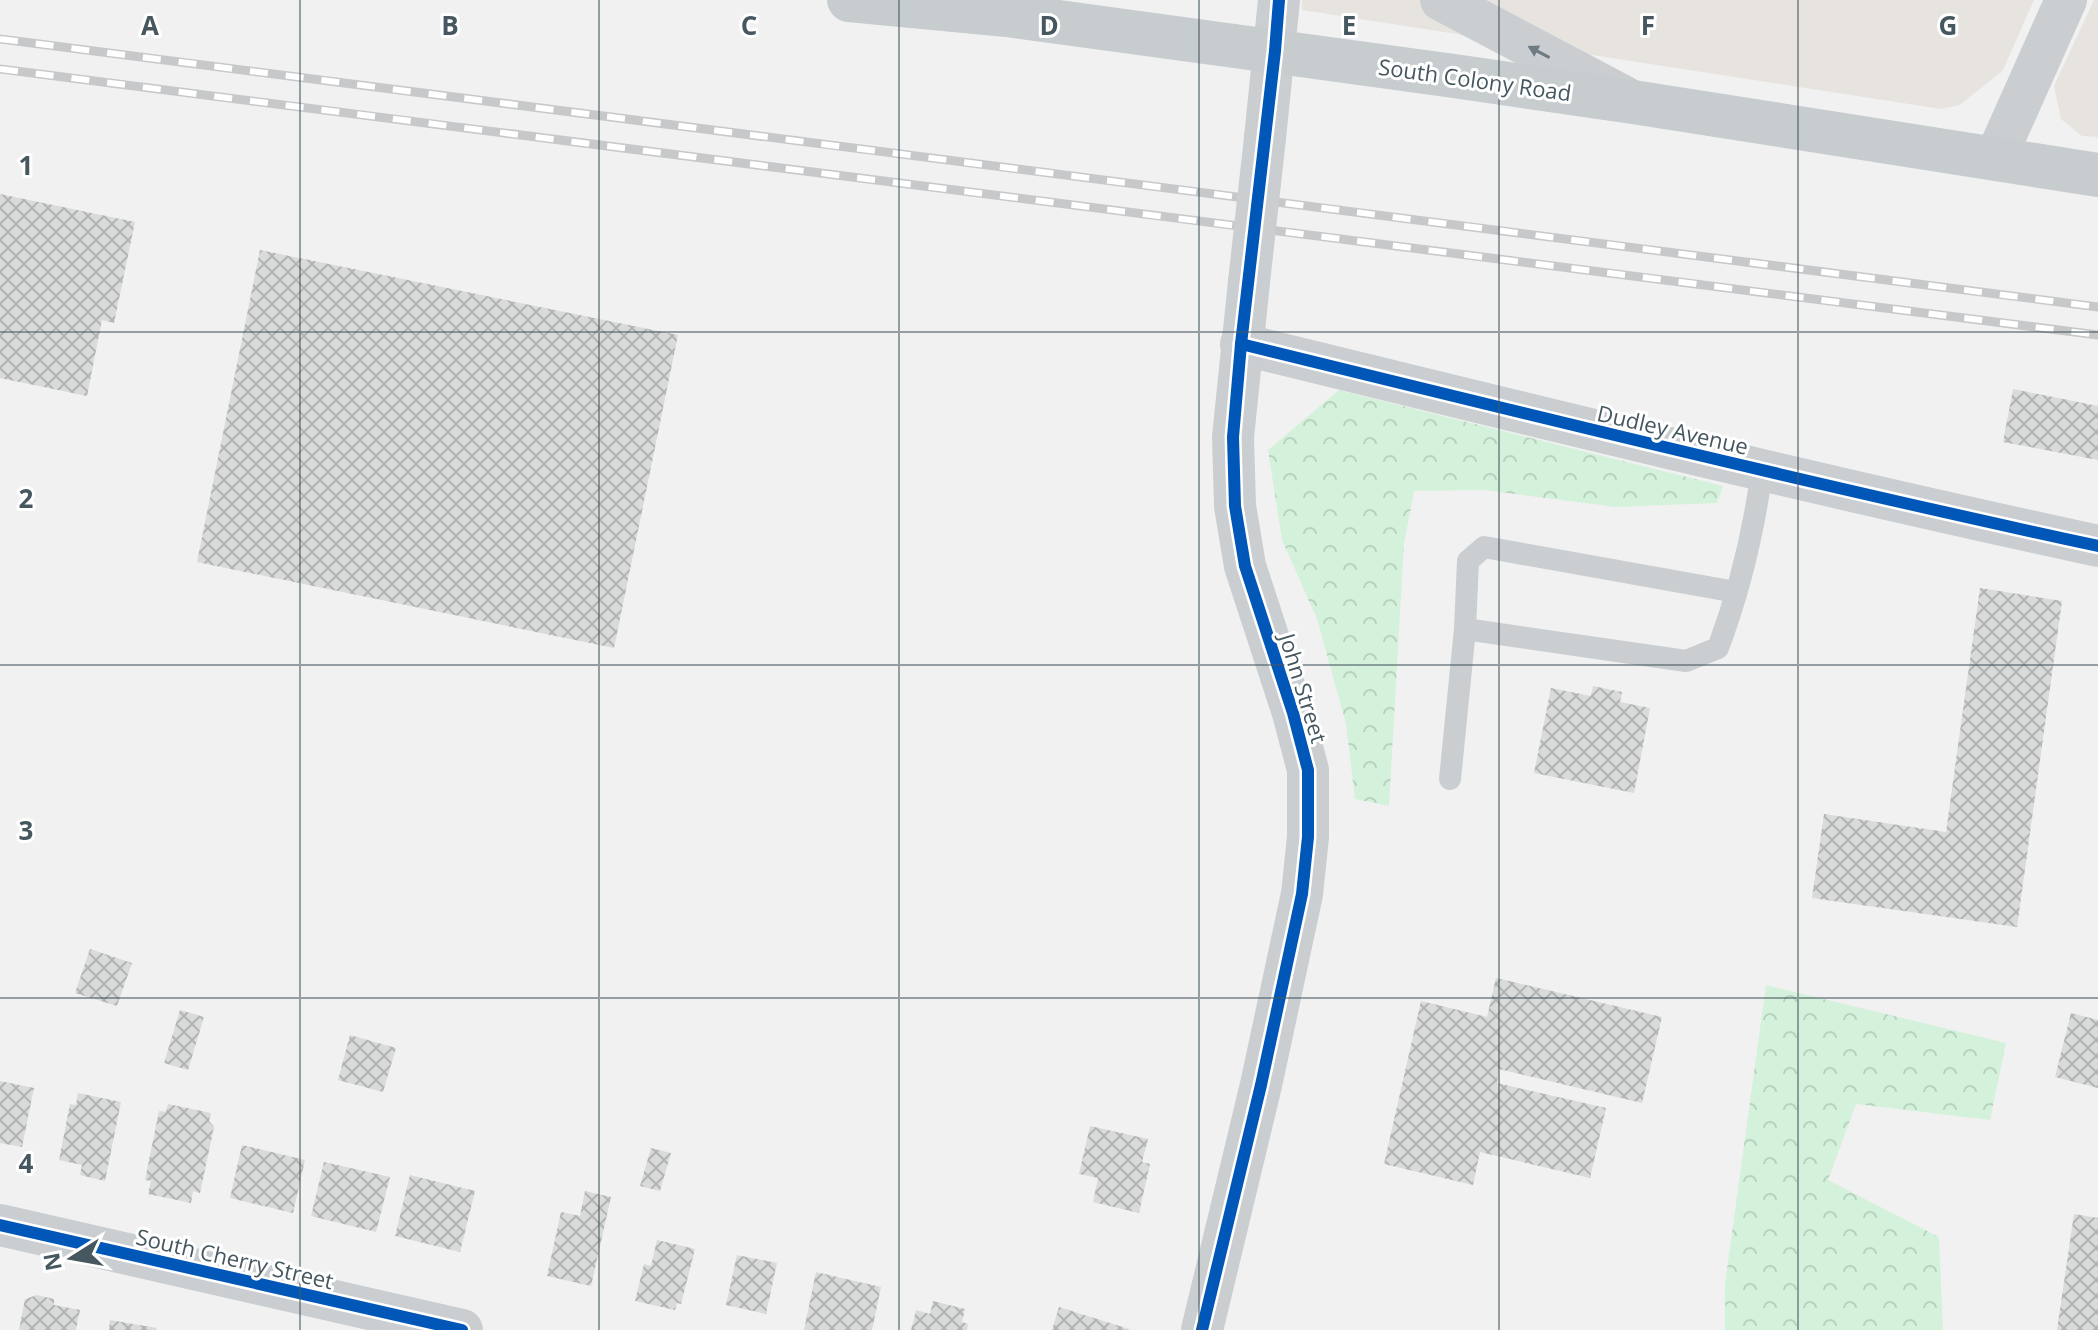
<svg xmlns="http://www.w3.org/2000/svg" width="2098" height="1330" font-family="'Open Sans',sans-serif">
<style>
.commercial{fill:#e7e3df}
.forest{fill:url(#forest-crowns)}
.building{fill:url(#building-cross-hatch)}
.lines{fill:none;stroke-linecap:round;stroke-linejoin:round}
.service{stroke:#caced1;stroke-width:22}
.minor{stroke:#caced1;stroke-width:42}
.primary{stroke:#c7cccf;stroke-width:44}
.rail-casing{stroke:#c6c8ca;stroke-width:9}
.rail{stroke:#fff;stroke-width:6;stroke-dasharray:18;stroke-linecap:butt}
.minor-bridge{stroke:#caced1;stroke-width:42}
.cycleway-casing{stroke:#fff;stroke-width:17}
.cycleway{stroke:#0057b8;stroke-width:12}
.oneway{fill:#6e7b82}
.grid{fill:none;stroke:#465760;stroke-width:2;stroke-opacity:0.55}
.labels{text-anchor:middle;dominant-baseline:central;stroke-width:6;stroke-linejoin:round;paint-order:stroke}
.street-label{font-size:22px;fill:#465760;stroke:#fff}
.grid-label{font-size:26px;text-anchor:middle;font-weight:bold;fill:#465760;stroke:#fff;stroke-width:6;stroke-linejoin:round;paint-order:stroke}
</style>
<defs>
<pattern id="forest-crowns" width="20" height="18" patternUnits="userSpaceOnUse" patternTransform="scale(2)"><rect width="20" height="18" fill="#d4f2db"/><path d="M2 6a3 3 0 1 1 6 0M12 15a3 3 0 1 1 6 0" fill="none" stroke="#b7d2be"/></pattern>
<pattern id="building-cross-hatch" width="8" height="8" patternUnits="userSpaceOnUse" patternTransform="scale(2)"><rect width="8" height="8" fill="#d9dada"/><path d="M0 0l8 8M0 8l8-8" fill="none" stroke="#b2b4b4"/></pattern>
</defs>
<rect width="100%" height="100%" fill="#f2f1f1"/>
<g class="commercial">
<path d="M1302 0H2034L2003 70 1960 105 1941 109 1302 10Z"/>
<path d="M2094 0H2098V137L2082 136 2061 119 2054 86Z"/>
</g>
<g class="forest">
<path d="M1339 390 1723 486 1717 503 1616 507 1484 490 1414 491 1404 544 1389 806 1355 799 1346 724 1317 619 1282 540 1268 450Z"/>
<path d="M1766 985 2006 1043 1990 1120 1856 1104 1828 1180 1939 1237 1943 1330H1725V1284Z"/>
</g>
<g class="building">
<path d="M0 194 135 222 114 323 102 320 87 396 0 378Z"/>
<path d="M260 250 678 335 614 648 197 562Z"/>
<path d="M2013 389 2098 406V460L2003 442Z"/>
<path d="M1980 588 2062 601 2017 927 1812 898 1824 814 1946 832Z"/>
<path d="M1593 686 1622 692 1620 702 1650 708 1634 793 1534 773 1551 688 1591 696Z"/>
<path d="M90 949 132 963 117 1006 75 993Z"/>
<path d="M1496 978 1662 1017 1642 1103 1499 1069 1497 1083 1606 1108 1590 1178 1480 1152 1473 1185 1384 1164 1421 1001 1487 1017Z"/>
<path d="M180 1010 204 1017 188 1070 164 1063Z"/>
<path d="M2071 1013 2098 1020V1088L2055 1077Z"/>
<path d="M350 1035 396 1048 383 1092 338 1080Z"/>
<path d="M0 1081 34 1088 22 1147 0 1143Z"/>
<path d="M78 1093 121 1102 105 1181 80 1175 82 1165 59 1160 70 1104 76 1105Z"/>
<path d="M168 1104 211 1113 209 1121 214 1127 200 1193 193 1191 191 1203 148 1194 151 1181 145 1180 159 1111 166 1112Z"/>
<path d="M1090 1126 1148 1139 1142 1162 1150 1164 1139 1213 1093 1202 1098 1178 1079 1174Z"/>
<path d="M242 1145 305 1160 293 1213 230 1198Z"/>
<path d="M651 1148 671 1153 660 1191 640 1186Z"/>
<path d="M324 1162 390 1177 376 1232 311 1216Z"/>
<path d="M410 1175 475 1191 460 1252 395 1236Z"/>
<path d="M585 1191 611 1197 591 1286 547 1276 561 1212 580 1216Z"/>
<path d="M2074 1214 2098 1218V1330H2057Z"/>
<path d="M657 1240 695 1249 681 1304 677 1303 675 1310 635 1301 644 1264 651 1266Z"/>
<path d="M737 1255 777 1263 766 1314 726 1305Z"/>
<path d="M816 1272 881 1287 872 1330H804Z"/>
<path d="M37 1295 54 1299V1305L80 1310 76 1330H19L25 1299Z"/>
<path d="M933 1301 965 1309 962 1322 968 1324 967 1330H911L916 1310 930 1314Z"/>
<path d="M1059 1307 1129 1329V1330H1052Z"/>
<path d="M110 1320 157 1328 156 1330H109Z"/>
</g>
<g class="lines">
<g class="service">
<path d="M1465 629 1468 561 1484 547 1736 592"/>
<path d="M1450 779 1465 629 1686 661 1718 648C1739 592 1754 530 1762 470"/>
</g>
<g class="minor">
<path d="M1441 0 1625 97"/>
<path d="M1265 138 1279 0"/>
<path d="M1995 159 2066 0"/>
<path d="M1241 344C1526 414 1811 484 2098 546"/>
<path d="M0 1225 462 1330"/>
<path d="M1202 1330 1261 1085 1302 894 1308 837V770L1293 713 1245 566 1235 506 1233 437 1249 282"/>
</g>
<path class="primary" d="M849 0 1007 15 1454 76 1633 102 2098 175"/>
<defs>
<g id="rail">
<path d="M0 39 2098 307"/>
<path d="M0 69 2098 335"/>
</g>
</defs>
<use href="#rail" class="rail-casing"/>
<use href="#rail" class="rail"/>
<path class="minor-bridge" d="M1249 282 1265 138"/>
<defs>
<g id="cycleway">
<path d="M1241 344C1526 414 1811 484 2098 546"/>
<path d="M0 1225 462 1330"/>
<path d="M1202 1330 1261 1085 1302 894 1308 837V770L1293 713 1245 566 1235 506 1233 437 1241 344 1275 51 1279 0"/>
</g>
</defs>
<use href="#cycleway" class="cycleway-casing"/>
<use href="#cycleway" class="cycleway"/>
</g>
<defs><path id="oneway-solid" d="M-6-.8H1V-3.2L6.5 0L1 3.2V.8H-6Z" transform="scale(2)"/></defs>
<use class="oneway" href="#oneway-solid" transform="translate(1539 52) rotate(-152)"/>
<path class="grid" d="M300 0V1330M599 0V1330M899 0V1330M1199 0V1330M1499 0V1330M1798 0V1330M0 332H2098M0 665H2098M0 998H2098"/>
<g class="labels">
<g class="street-label">
<text transform="translate(1475 79) rotate(8)">South Colony Road</text>
<text transform="translate(1673 429) rotate(13)">Dudley Avenue</text>
<text transform="translate(1304 688) rotate(73)">John Street</text>
<text transform="translate(235 1258) rotate(13)">South Cherry Street</text>
</g>
</g>
<g class="grid-label">
<text x="150" y="35">A</text>
<text x="450" y="35">B</text>
<text x="749" y="35">C</text>
<text x="1049" y="35">D</text>
<text x="1349" y="35">E</text>
<text x="1648" y="35">F</text>
<text x="1948" y="35">G</text>
<text x="26" y="175">1</text>
<text x="26" y="508">2</text>
<text x="26" y="840">3</text>
<text x="26" y="1173">4</text>
</g>
<g transform="translate(72 1258) rotate(259)" stroke="#ffffff" stroke-width="6" paint-order="stroke">
<path d="M0-6L14 30L0 20L-14 30Z" fill="#465760"/>
<text y="-12" font-size="22" font-weight="bold" text-anchor="middle" fill="#465760">N</text>
</g>
</svg>
